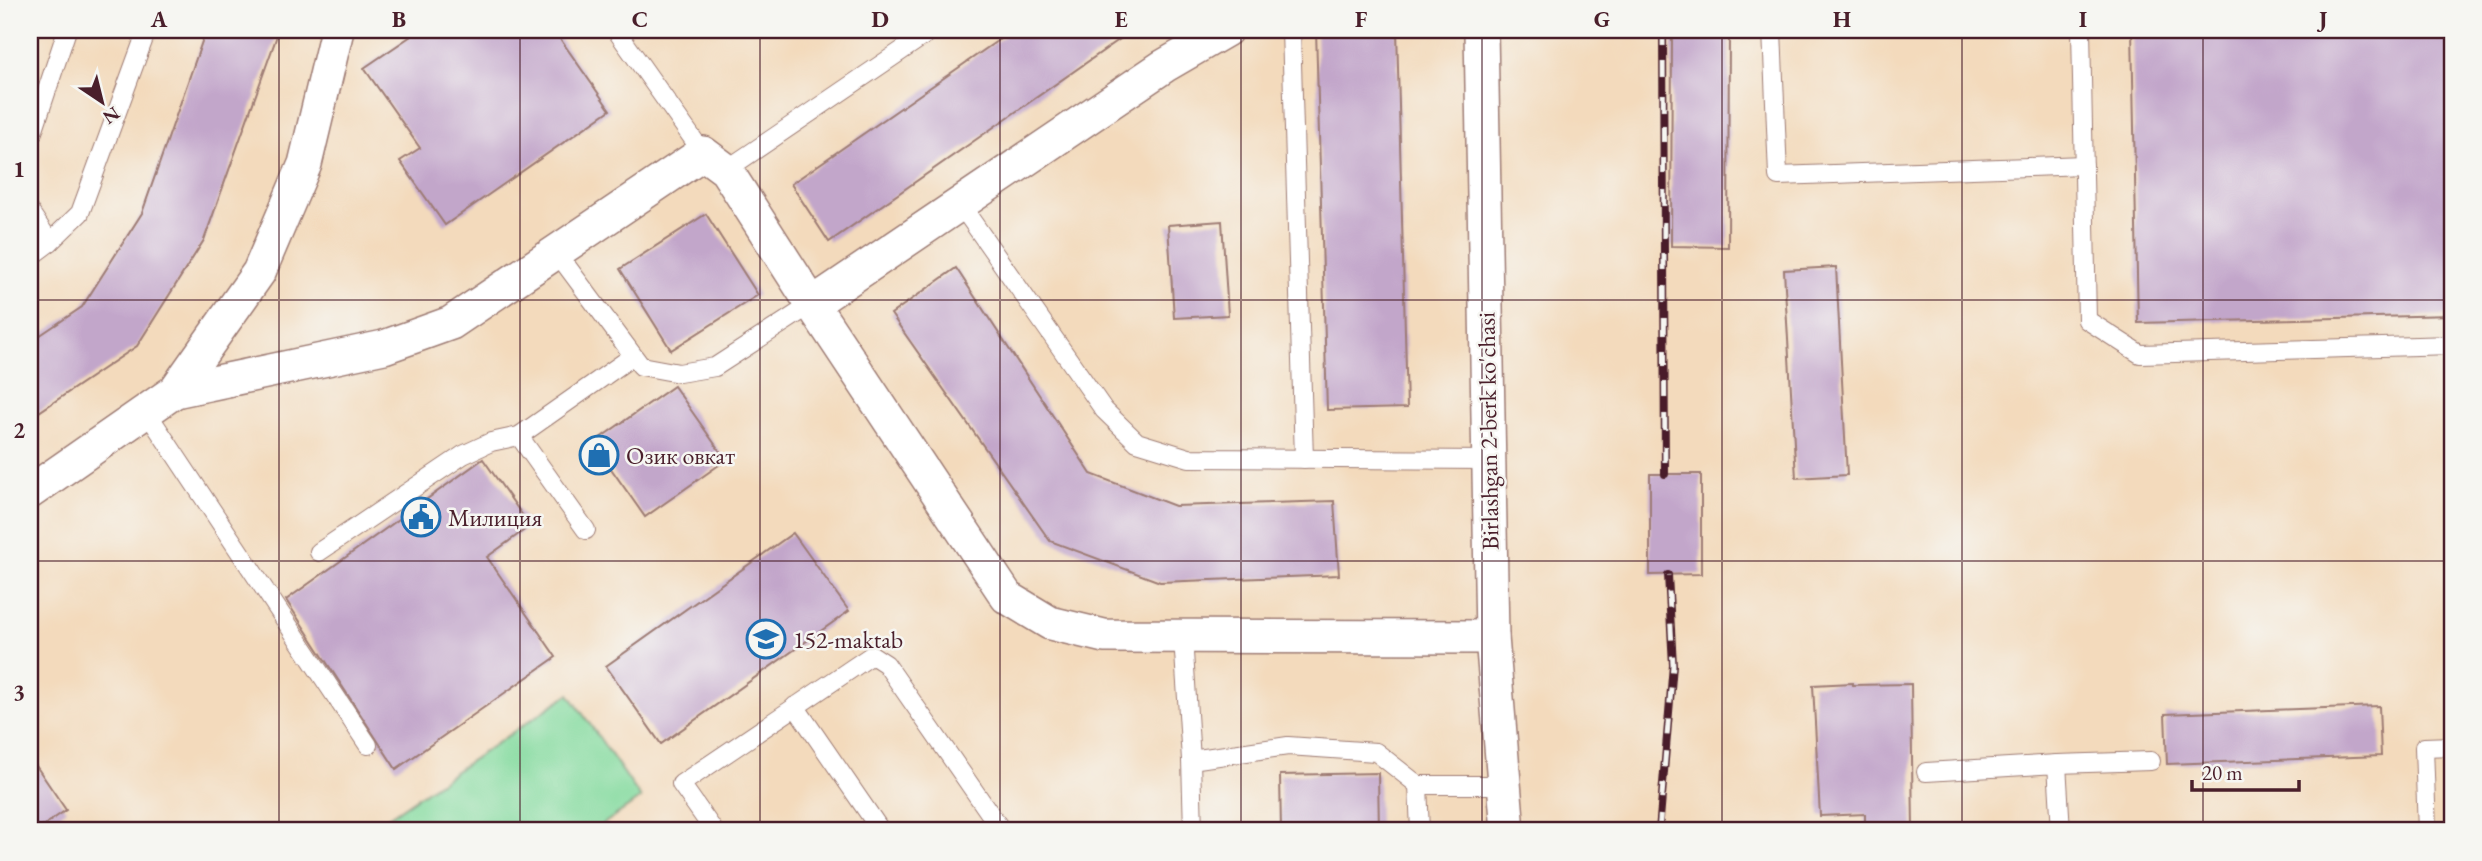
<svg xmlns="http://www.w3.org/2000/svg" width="2482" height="861" font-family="'EB Garamond',serif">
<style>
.pitch{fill:#83da9e;stroke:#667c64;stroke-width:2}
.building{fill:#c2a6ca}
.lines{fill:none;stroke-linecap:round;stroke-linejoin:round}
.lane-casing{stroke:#9e7c74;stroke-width:20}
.street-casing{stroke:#9e7c74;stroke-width:36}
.lane{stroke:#fff;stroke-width:18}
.street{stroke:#fff;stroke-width:33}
.rail-casing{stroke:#4a1f2b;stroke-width:8}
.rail{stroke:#f6f6f2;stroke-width:5;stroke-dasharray:16;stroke-linecap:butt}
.grid{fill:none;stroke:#4a1f2b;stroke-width:2;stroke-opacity:0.55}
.labels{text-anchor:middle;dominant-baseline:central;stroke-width:5;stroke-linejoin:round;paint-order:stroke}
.street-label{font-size:24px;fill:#4a1f2b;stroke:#f6f6f2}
.poi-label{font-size:24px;fill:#4a1f2b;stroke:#f6f6f2;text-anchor:start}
.neatline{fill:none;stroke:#4a1f2b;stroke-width:2.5}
.grid-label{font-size:23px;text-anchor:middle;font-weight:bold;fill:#4a1f2b}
</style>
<rect width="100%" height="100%" fill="#f6f6f2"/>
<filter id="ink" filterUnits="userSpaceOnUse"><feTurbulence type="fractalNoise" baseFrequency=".0143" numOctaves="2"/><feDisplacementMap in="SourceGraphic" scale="14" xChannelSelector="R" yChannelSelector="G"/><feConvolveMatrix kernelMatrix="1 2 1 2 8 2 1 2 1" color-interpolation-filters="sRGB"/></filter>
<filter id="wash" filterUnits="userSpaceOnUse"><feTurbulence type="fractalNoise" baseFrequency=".00686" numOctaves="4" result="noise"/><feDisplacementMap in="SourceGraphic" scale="28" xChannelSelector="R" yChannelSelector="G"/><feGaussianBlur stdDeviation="1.57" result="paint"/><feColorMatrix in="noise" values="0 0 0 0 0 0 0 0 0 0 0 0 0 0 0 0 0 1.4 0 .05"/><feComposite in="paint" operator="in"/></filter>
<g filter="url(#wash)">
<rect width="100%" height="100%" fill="#f3dabc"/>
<path class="pitch" d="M569 694 641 798 593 831H382L378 824Z"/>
<g id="blocks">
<g class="building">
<path d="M206 30H279L204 240 137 346 30 418V342L82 307 142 213Z"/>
<path d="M420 30H554L610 110 445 225 400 161 420 148 364 68Z"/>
<path d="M1013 30H1133L829 242 791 184Z"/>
<path d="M1316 30H1397L1407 408 1327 410Z"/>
<path d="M1672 30H1729L1728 247 1671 246Z"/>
<path d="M2132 30H2452V315L2138 323Z"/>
<path d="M706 214 758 295 671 350 620 269Z"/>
<path d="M1222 221 1228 315 1174 318 1168 225Z"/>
<path d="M1836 267 1847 475 1796 478 1784 270Z"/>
<path d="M956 268 1091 474 1175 506 1334 501 1339 575 1160 582 1050 541 891 314Z"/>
<path d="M674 386 726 460 645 517 593 443Z"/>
<path d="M483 459 530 526 487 557 556 657 396 769 286 600Z"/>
<path d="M1650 474H1701V574L1650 575Z"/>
<path d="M793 533 849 611 661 744 606 666Z"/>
<path d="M1852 683V685L1911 684 1913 831H1865V814L1820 816 1813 685Z"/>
<path d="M2379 706 2381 756 2167 764 2165 714Z"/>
<path d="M30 757 66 810 36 831H30Z"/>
<path d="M1378 773 1379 831H1281L1280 775Z"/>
</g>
</g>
</g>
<g filter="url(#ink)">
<use href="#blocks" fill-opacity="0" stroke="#9e7c74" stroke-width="2"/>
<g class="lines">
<defs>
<g id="lane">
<path d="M616 30 703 153"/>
<path d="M1291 30 1304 459"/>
<path d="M1772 30 1778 176 2084 165"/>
<path d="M2081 30 2087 320 2140 354 2452 345"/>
<path d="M30 141 67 30"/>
<path d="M726 170 932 30"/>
<path d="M960 204 1104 410 1137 442 1189 458 1489 460"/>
<path d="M30 212 50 242"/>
<path d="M557 253 641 366 679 373 715 367 812 304"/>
<path d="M30 257 50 242 80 213 147 30"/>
<path d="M146 411 368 745"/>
<path d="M519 436 586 530"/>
<path d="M319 552 463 455 491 442 519 436 633 356"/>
<path d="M1183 637 1191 760 1288 746 1376 752 1418 785H1504"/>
<path d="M795 706 881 831"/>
<path d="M1191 760 1193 831"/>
<path d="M2057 764 2151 761"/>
<path d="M1926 772 2057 764 2061 831"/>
<path d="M1418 785 1420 831"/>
<path d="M714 831 681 784 872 655 886 664 1002 831"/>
<path d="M2427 831 2424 747 2452 746"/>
</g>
<g id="street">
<path d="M1481 30 1492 637 1508 831"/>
<path d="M812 304 1164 66 1226 30"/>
<path d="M175 391 384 347 451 323 703 153 726 170 812 304 1007 597 1050 623 1104 636 1492 637"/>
<path d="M30 492 175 391 259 272 305 164 337 30"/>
</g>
</defs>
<use href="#lane" class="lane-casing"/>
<use href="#street" class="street-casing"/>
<use href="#lane" class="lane"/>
<use href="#street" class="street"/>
<defs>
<g id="rail">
<path d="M1663 30 1665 474"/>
<path d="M1659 831 1673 665 1668 575"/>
</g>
</defs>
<use href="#rail" class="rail-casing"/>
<use href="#rail" class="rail"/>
</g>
</g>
<path class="grid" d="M279 30V831M520 30V831M760 30V831M1000 30V831M1241 30V831M1482 30V831M1722 30V831M1962 30V831M2203 30V831M30 300H2452M30 561H2452"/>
<defs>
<symbol id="shop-ring" viewBox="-11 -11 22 22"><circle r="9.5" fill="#f6f6f2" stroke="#1f6fb2" stroke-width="1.5"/><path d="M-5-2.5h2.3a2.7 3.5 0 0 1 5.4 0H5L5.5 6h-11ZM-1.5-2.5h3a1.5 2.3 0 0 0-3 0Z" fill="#1f6fb2"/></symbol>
<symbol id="civic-ring" viewBox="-11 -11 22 22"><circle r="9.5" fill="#f6f6f2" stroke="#1f6fb2" stroke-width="1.5"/><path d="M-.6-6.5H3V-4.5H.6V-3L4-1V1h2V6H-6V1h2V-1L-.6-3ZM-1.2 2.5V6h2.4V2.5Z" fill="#1f6fb2"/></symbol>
<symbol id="school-ring" viewBox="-11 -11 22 22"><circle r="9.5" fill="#f6f6f2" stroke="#1f6fb2" stroke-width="1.5"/><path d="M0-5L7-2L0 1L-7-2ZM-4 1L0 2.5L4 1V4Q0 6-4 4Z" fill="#1f6fb2"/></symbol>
</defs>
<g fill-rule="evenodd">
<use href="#shop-ring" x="577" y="433" width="44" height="44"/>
<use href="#civic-ring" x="399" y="495" width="44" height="44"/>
<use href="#school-ring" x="744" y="617" width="44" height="44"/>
</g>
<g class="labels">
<g class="street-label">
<text transform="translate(1488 431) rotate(-91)">Birlashgan 2-berk ko'chasi</text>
</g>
<g class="poi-label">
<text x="626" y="455">Озик овкат</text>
<text x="448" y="517">Милиция</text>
<text x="793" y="639">152-maktab</text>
</g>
</g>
<rect width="2482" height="861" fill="none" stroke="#f6f6f2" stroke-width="77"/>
<g transform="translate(102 102) rotate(145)" stroke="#f6f6f2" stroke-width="5" paint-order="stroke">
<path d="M0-5L12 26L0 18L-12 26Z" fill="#4a1f2b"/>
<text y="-10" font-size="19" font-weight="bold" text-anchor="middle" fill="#4a1f2b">N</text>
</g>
<path d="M2192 780v10h107v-10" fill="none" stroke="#4a1f2b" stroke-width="3.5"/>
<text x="2202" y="780" font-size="21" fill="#4a1f2b" stroke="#f6f6f2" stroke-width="5" paint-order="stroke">20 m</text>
<rect x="38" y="38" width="2406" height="784" class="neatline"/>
<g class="grid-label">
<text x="159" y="27">A</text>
<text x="399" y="27">B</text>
<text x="640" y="27">C</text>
<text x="880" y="27">D</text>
<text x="1121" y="27">E</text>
<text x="1361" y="27">F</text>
<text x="1602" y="27">G</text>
<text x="1842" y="27">H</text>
<text x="2083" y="27">I</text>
<text x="2323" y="27">J</text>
<text x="19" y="177">1</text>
<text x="19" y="438">2</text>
<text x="19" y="700">3</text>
</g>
</svg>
